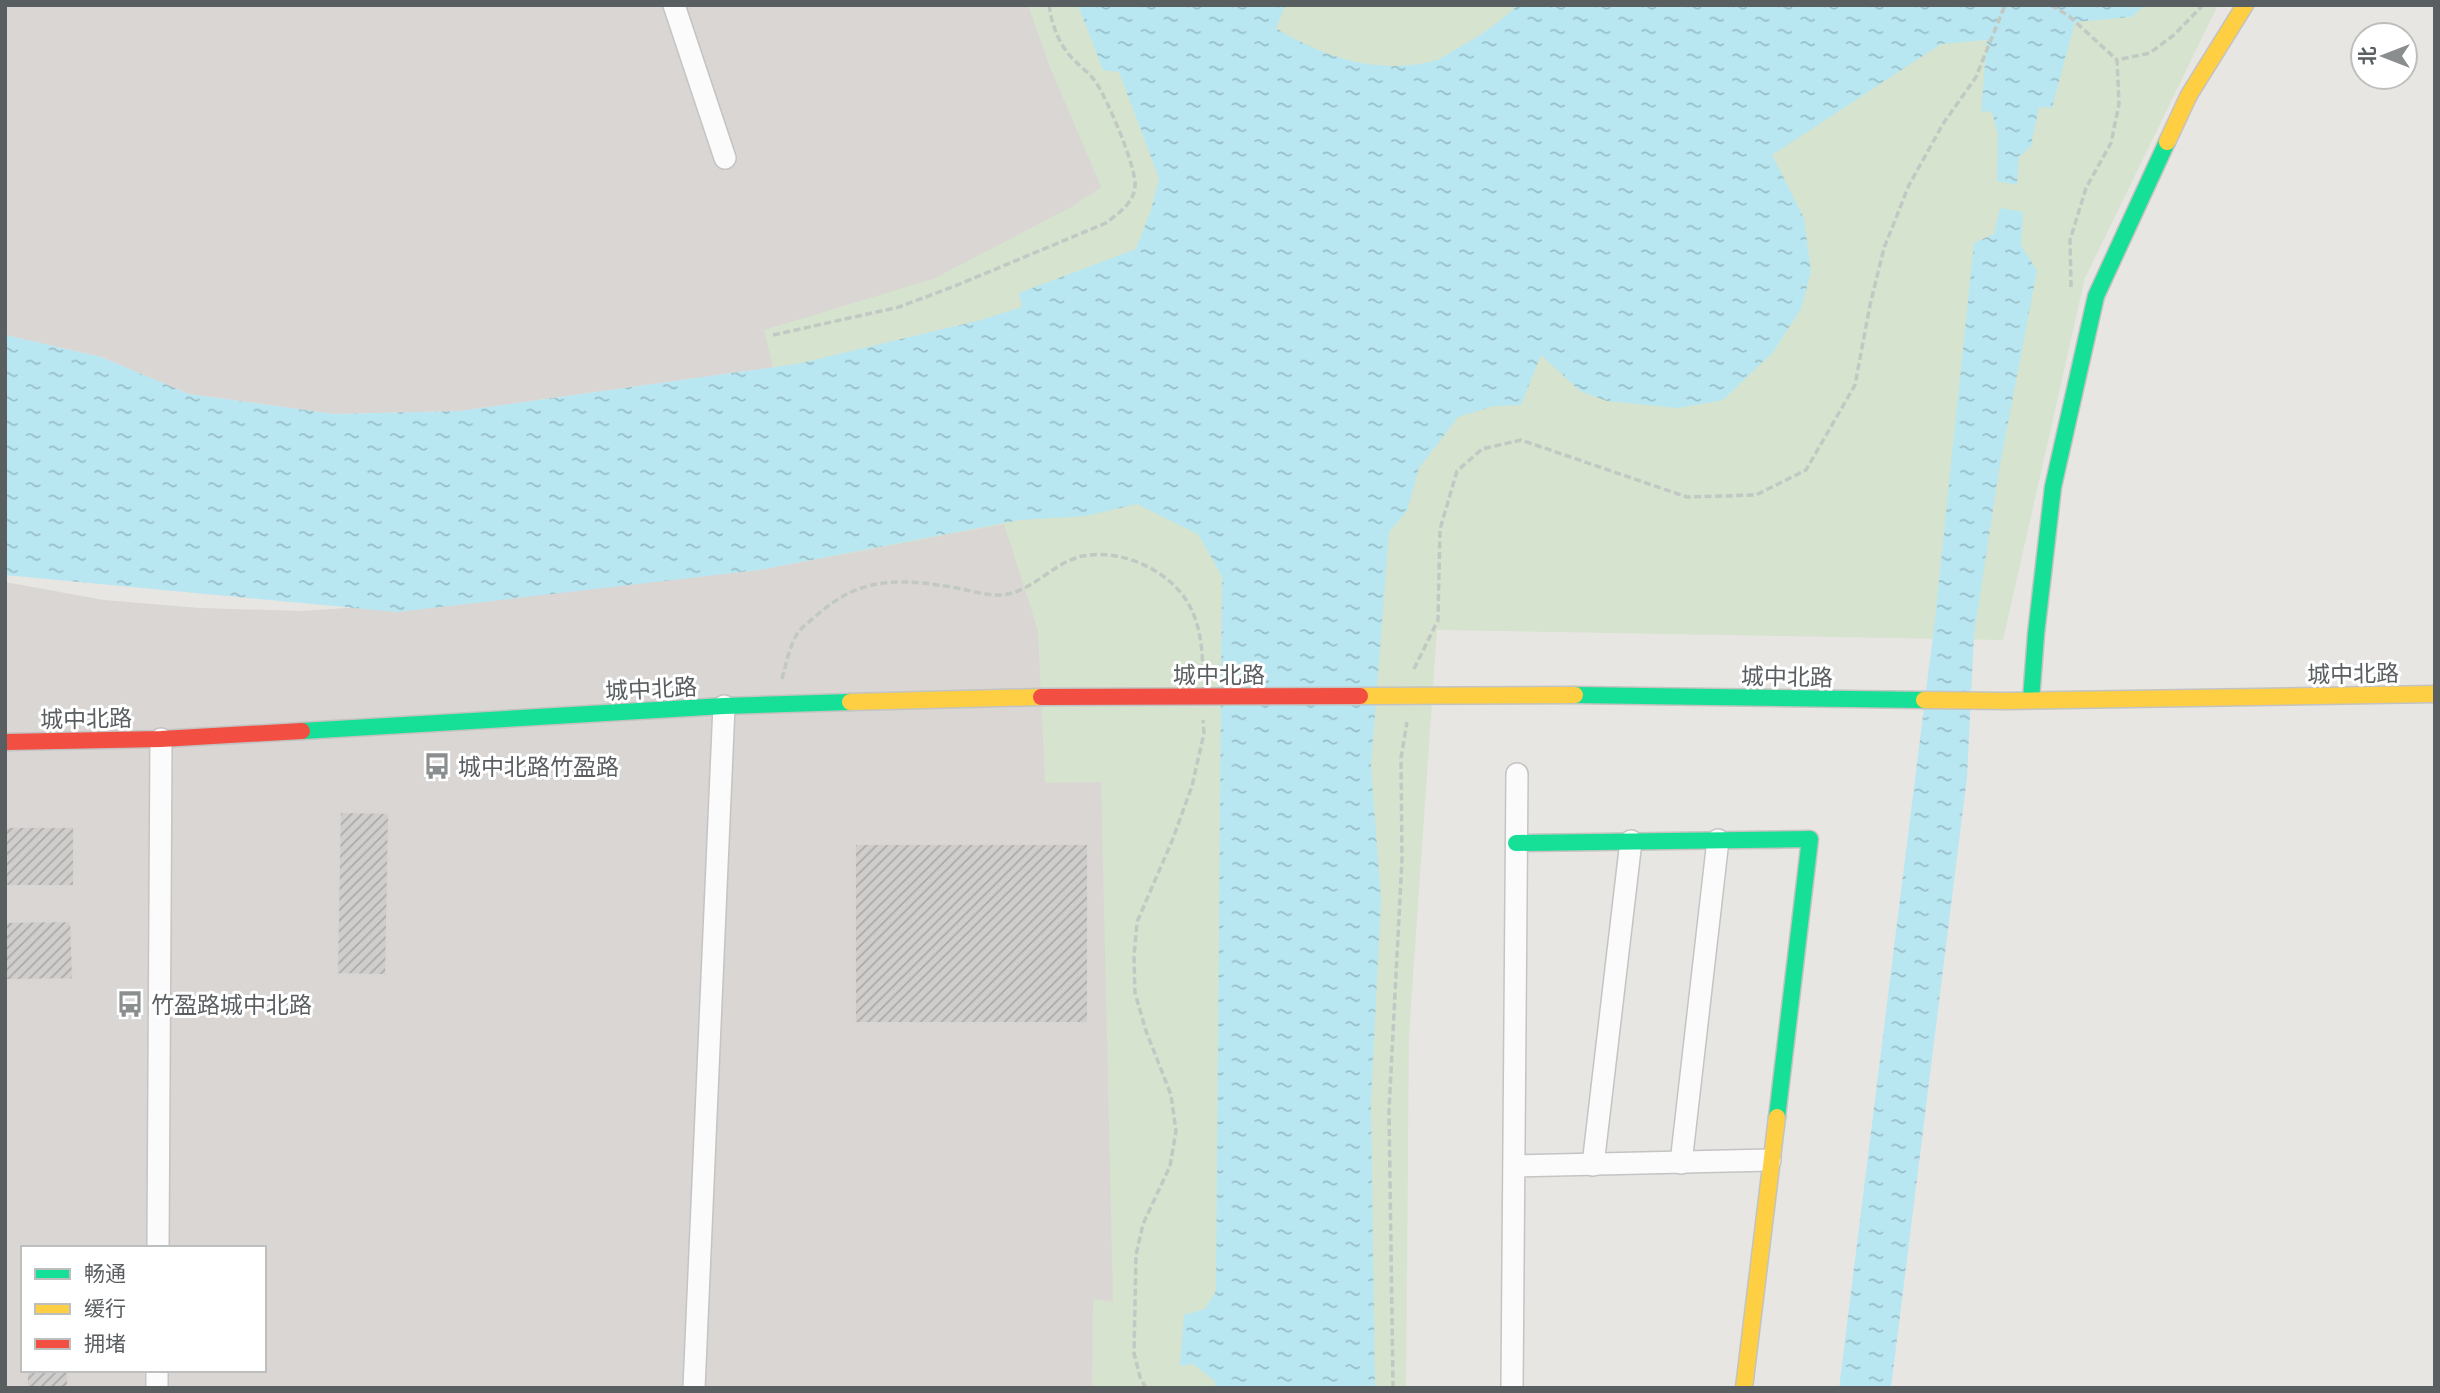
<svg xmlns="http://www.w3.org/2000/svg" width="2440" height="1393" font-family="'Noto Sans','Noto Sans SC',sans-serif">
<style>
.industrial{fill:#d9d6d4;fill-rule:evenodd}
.park{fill:#d6e3cf}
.water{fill:url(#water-ripples)}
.building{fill:url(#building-hatch);stroke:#d8d5d2;stroke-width:2}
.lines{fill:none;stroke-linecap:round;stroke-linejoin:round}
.street-casing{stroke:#c4c4c4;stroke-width:24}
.fast-casing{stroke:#c2c3c2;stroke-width:19}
.slow-casing{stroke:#c2c3c2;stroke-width:19}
.jam-casing{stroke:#c2c3c2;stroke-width:19}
.path{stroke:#c2c8c3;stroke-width:3.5;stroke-dasharray:7 3.5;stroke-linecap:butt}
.street{stroke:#fcfbfb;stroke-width:21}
.fast{stroke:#16e098;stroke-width:16}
.slow{stroke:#ffcf43;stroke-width:16}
.jam{stroke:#f24e42;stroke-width:16}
.slow-bridge-casing{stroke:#c2c3c2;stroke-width:19;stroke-linecap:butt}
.jam-bridge-casing{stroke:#c2c3c2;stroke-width:19;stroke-linecap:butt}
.slow-bridge{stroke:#ffcf43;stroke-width:16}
.jam-bridge{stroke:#f24e42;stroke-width:16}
.labels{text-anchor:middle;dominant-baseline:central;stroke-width:6;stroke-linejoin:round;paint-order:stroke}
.street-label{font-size:23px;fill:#595e60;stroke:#fff}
.poi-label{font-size:23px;fill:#595e60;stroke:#fff;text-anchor:start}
</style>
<defs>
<pattern id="water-ripples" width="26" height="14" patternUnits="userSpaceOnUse" patternTransform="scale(1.75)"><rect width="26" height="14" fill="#b8e7f2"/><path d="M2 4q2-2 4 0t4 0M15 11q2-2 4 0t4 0" fill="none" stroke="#99bec7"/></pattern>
<pattern id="building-hatch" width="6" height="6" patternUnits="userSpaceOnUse" patternTransform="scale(1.75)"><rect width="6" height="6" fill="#d0cecc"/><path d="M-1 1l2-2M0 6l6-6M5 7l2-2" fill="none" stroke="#acaaa9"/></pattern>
</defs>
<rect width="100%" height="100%" fill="#e8e6e3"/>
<g class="industrial">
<path d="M5 5H1078L1159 178 797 364 460 411 335 414 189 394 101 357 5 335Z"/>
<path d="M1086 516 1215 1388H5V582L104 600 200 608 301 611 501 598 759 570 1019 520ZM23 1248H264V1370H23Z"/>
</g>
<path class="park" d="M1028 5H2218L2085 278 2003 640 1437 630 1409 1035 1406 1388H1092L1093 1299 1113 1302 1101 782 1045 783 1038 631 1004 524 819 559 764 330 933 279 1073 206 1101 187 1049 65Z"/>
<g class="water">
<path d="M1078 5H1285L1276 28C1324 58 1378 75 1434 61 1440 59 1447 55 1453 51 1480 36 1495 26 1518 5H2145L2131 17 2075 22 2052 108 2039 107 2031 146 2019 157 2017 185 1997 181 1998 134 1992 112 1981 111 1987 40 1941 44 1772 155 1804 218 1811 272 1801 309 1773 352 1723 400 1678 408 1607 401 1580 391 1541 355 1521 405 1494 406 1458 417 1419 468 1407 511 1389 532 1371 766 1381 899 1371 1102 1375 1388H1215V1381L1193 1364 1180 1366 1184 1315 1205 1309 1216 1291 1222 576 1198 534 1137 504 1086 516 1019 520 759 570 397 612 5 575V335L101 357 189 394 335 414 460 411 797 364 981 320 1022 307 1019 293 1136 249 1151 210 1159 178 1119 72 1103 70Z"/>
<path d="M2000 208 2023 212 2021 245 2037 271 1999 470 1974 635 1967 777 1891 1388H1839L1935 619 1974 243 1994 234Z"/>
</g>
<g class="building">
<path d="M340 812 389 813 386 975 337 974Z"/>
<rect x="5" y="827" width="69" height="59"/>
<rect x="855" y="844" width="233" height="179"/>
<path d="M71 921 73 979 5 980V922Z"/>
<rect x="27" y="1370" width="41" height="18"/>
</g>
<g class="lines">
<defs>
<g id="street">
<path d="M674 5 725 158"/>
<path d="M1681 1163 1718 840"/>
<path d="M1593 1165 1631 841"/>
<path d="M1515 1166 1770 1160"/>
<path d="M158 1248 161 739"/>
<path d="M157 1388V1370"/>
<path d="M694 1388 724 706"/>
<path d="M1512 1388 1517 774"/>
</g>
<g id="fast">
<path d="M1575 695 1924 700"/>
<path d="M2031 700 2036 634 2053 487 2096 296 2167 142"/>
<path d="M302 731 724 706 850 702"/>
<path d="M1516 843 1810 839 1777 1117"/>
</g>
<g id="slow">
<path d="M2167 142 2189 95 2245 5"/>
<path d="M1924 700 2007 701 2435 694"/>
<path d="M850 702 1041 697"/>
<path d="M1744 1388 1777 1117"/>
</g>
<path id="jam" d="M5 742 161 739 302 731"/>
</defs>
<use href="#street" class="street-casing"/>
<use href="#fast" class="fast-casing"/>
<use href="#slow" class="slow-casing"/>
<use href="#jam" class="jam-casing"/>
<g class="path">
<path d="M2051 5 2069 16 2117 60"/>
<path d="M2071 287 2070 240 2086 188 2111 143 2119 104 2117 60 2150 53 2175 34 2203 5"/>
<path d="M773 335 899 307 955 286 1106 223C1119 213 1134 203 1135 186 1137 168 1106 96 1095 81 1090 74 1082 68 1076 62 1060 47 1052 27 1049 5"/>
<path d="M1414 669 1438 620 1440 529 1457 471 1482 449 1521 440 1687 497 1756 495 1806 470 1855 385 1870 305 1884 248 1909 185 1943 124 1976 77 2005 5"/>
<path d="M782 679C786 664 789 648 797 634 802 627 810 621 816 616 857 579 893 578 945 586 963 588 984 596 1002 595 1033 592 1053 562 1083 556 1124 548 1177 573 1193 613 1201 632 1202 650 1203 670"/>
<path d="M1146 1388 1140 1377 1134 1353 1136 1255 1143 1224 1170 1166 1176 1131 1171 1095 1146 1031 1135 993 1134 957 1137 922 1172 841 1192 786 1204 733 1203 720"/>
<path d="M1393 1388 1389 1110 1402 859 1401 758 1407 722"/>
</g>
<use href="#street" class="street"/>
<use href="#fast" class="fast"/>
<use href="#slow" class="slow"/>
<use href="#jam" class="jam"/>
<defs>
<path id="slow-bridge" d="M1360 696 1575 695"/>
<path id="jam-bridge" d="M1041 697 1360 696"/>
</defs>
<use href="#slow-bridge" class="slow-bridge-casing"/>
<use href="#jam-bridge" class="jam-bridge-casing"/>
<use href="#slow-bridge" class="slow-bridge"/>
<use href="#jam-bridge" class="jam-bridge"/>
</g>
<defs>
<symbol id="bus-bare" viewBox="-9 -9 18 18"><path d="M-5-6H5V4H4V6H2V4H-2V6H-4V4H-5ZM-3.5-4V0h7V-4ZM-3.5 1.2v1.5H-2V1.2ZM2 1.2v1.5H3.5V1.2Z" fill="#8b8e8e" stroke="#fff" stroke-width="2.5" paint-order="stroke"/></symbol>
</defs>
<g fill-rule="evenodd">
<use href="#bus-bare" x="418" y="747" width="38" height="38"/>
<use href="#bus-bare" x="111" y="985" width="38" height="38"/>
</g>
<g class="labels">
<g class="street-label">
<text transform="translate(2353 673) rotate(-1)">城中北路</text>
<text x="1219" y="674">城中北路</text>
<text transform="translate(1787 676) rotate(1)">城中北路</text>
<text transform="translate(651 688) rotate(-3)">城中北路</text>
<text transform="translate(86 718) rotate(-1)">城中北路</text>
</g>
<g class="poi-label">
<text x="458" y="766">城中北路竹盈路</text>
<text x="151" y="1004">竹盈路城中北路</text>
</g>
</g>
<rect width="2440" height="1393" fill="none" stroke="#595e60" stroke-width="14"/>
<rect x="21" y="1246" width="245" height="126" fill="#ffffff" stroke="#bdbfbf" stroke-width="2"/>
<rect x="35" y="1269" width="35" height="10" fill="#16e098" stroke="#bdbfbf" stroke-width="2"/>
<text x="84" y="1281" font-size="21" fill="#595e60">畅通</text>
<rect x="35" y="1304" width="35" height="10" fill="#ffcf43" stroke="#bdbfbf" stroke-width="2"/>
<text x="84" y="1316" font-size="21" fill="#595e60">缓行</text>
<rect x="35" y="1339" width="35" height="10" fill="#f24e42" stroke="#bdbfbf" stroke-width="2"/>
<text x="84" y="1351" font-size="21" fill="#595e60">拥堵</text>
<g transform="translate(2384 56) rotate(270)"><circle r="33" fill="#ffffff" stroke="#bdbfbf" stroke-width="2"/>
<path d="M0-5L12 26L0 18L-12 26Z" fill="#8b8e8e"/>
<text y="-10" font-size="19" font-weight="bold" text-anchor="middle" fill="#595e60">北</text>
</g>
</svg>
